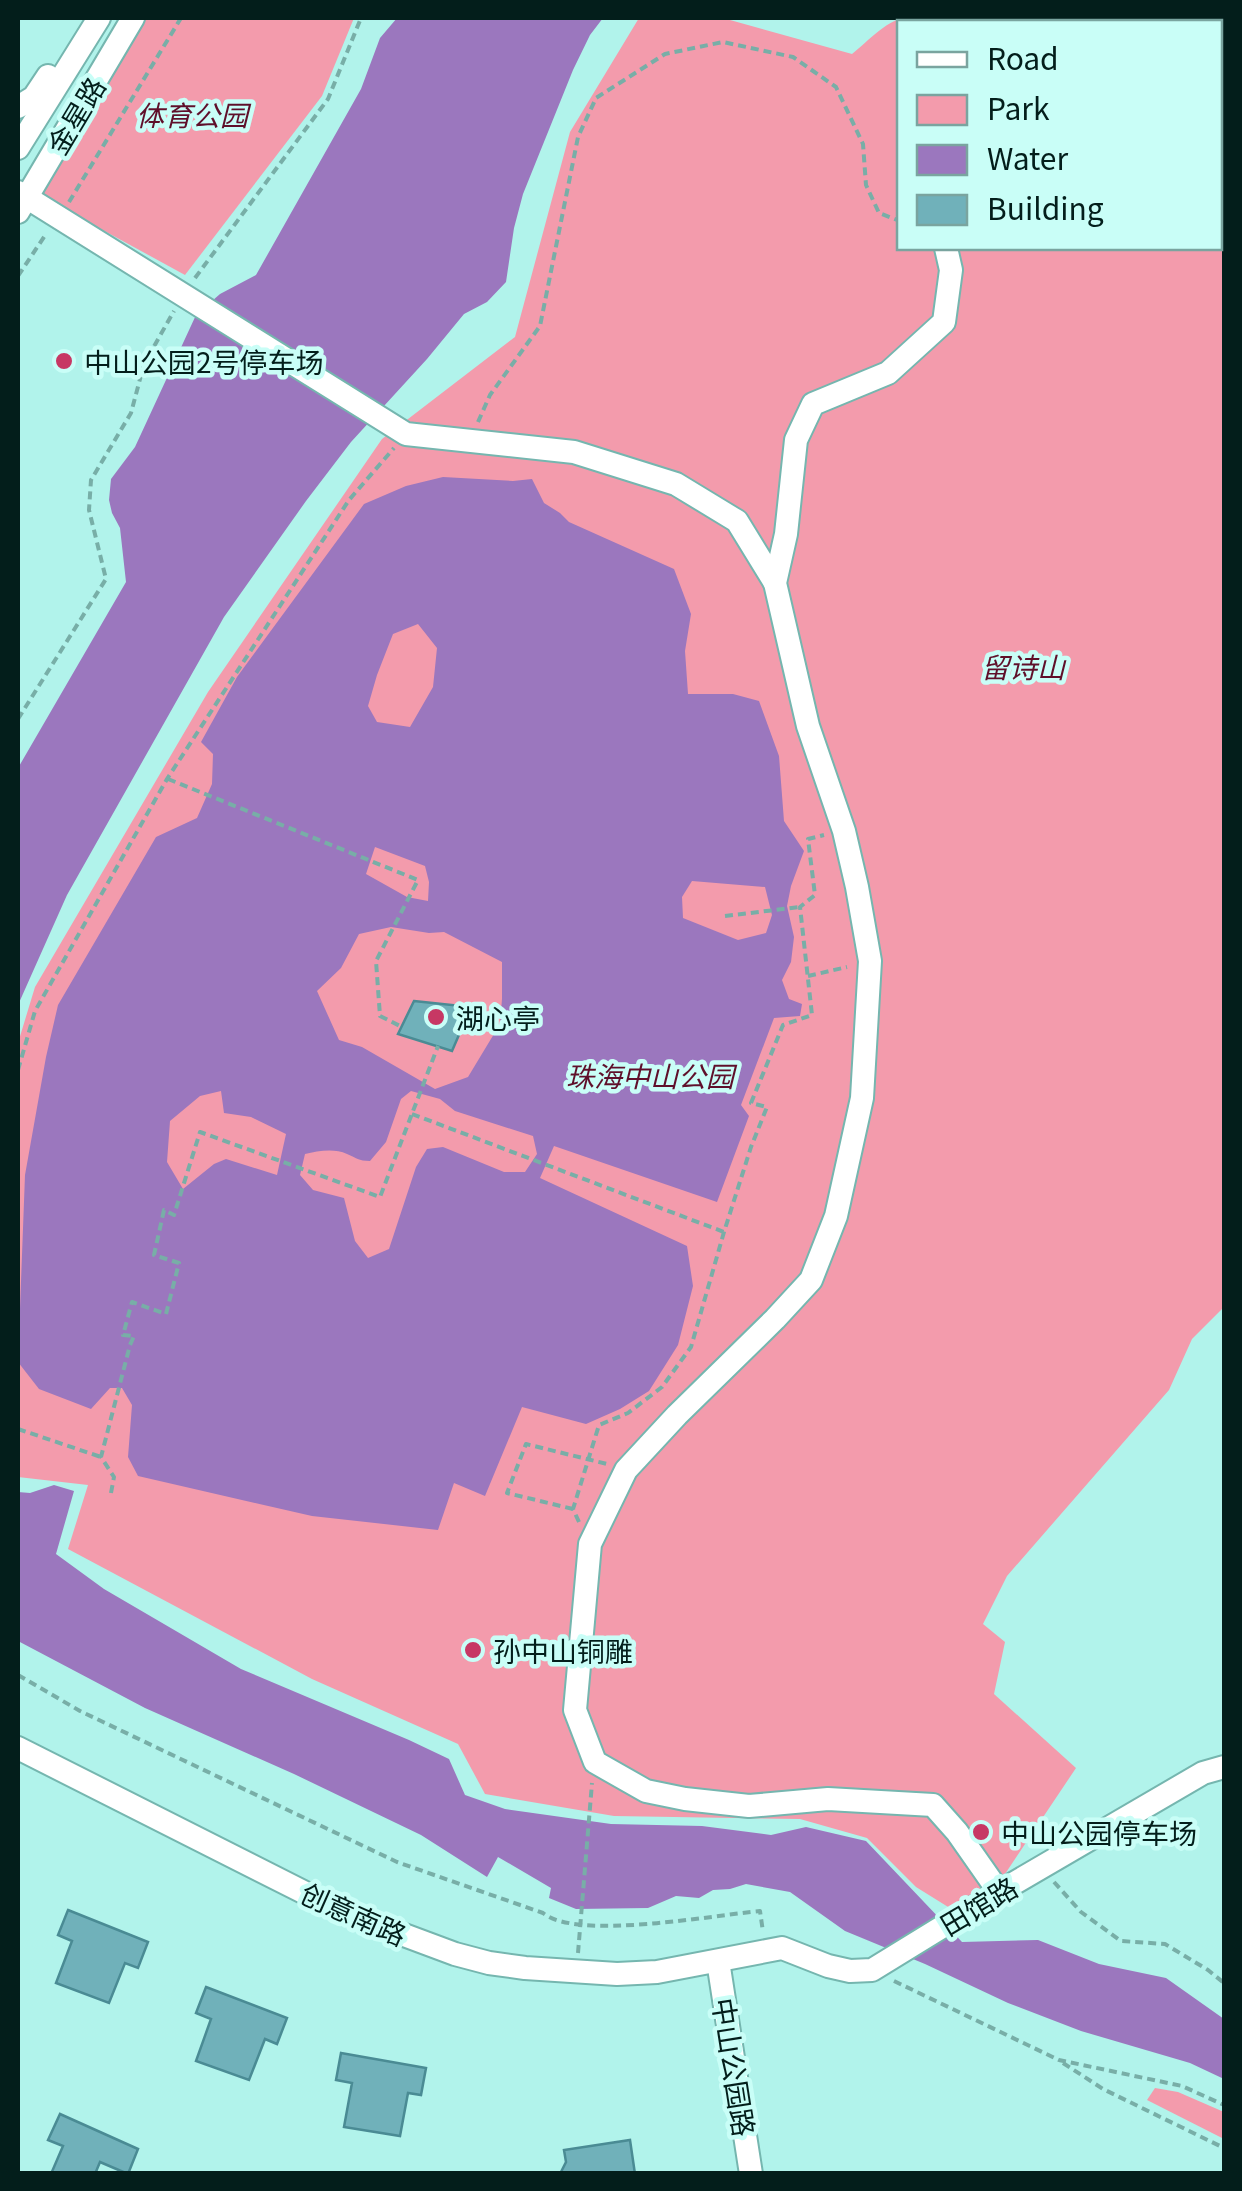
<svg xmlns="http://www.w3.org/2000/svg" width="1242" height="2191" font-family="Georgia,'Noto Sans SC',serif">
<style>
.green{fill:#f39bac}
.water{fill:#9b77be;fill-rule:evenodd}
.building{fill:#70b1ba;stroke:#4a8b94;stroke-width:2.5}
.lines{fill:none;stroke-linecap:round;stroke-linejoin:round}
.minor-casing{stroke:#75b6af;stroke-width:26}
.path{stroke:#78aea7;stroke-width:4;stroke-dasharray:8 5;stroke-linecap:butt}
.minor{stroke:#fff;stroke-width:22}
.poi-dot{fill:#c73864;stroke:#c9fef7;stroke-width:4}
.labels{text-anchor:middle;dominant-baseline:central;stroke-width:9;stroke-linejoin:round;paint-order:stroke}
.park-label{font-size:28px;font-style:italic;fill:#5f0f2a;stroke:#c9fef7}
.street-label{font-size:28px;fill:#031e1b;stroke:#c9fef7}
.poi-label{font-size:28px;fill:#031e1b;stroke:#c9fef7;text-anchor:start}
</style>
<rect width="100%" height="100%" fill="#b1f3eb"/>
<g class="green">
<path d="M142 18H354L322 96 185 275 35 193Z"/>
<path d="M639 18 730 20 852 54C872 38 900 4 926 22H900V248H1220V45L1224 46V1307L1192 1339 1169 1390 1007 1576 983 1624 1005 1642 994 1694 1076 1768 1003 1877 953 1910 916 1887 867 1838 800 1819 614 1816 485 1794 458 1744 312 1679 68 1549 88 1485 18 1477V1043L35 987 208 692 382 439 515 337 570 132Z"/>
<path d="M1155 2088 1178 2092 1224 2112V2139L1147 2100Z"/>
</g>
<g class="water">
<path d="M397 18H603L590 35 573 70 523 194 514 228 506 282 487 302 464 314 427 359 351 442 306 501 224 617 67 895 18 1005V768L126 582 120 528 112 513 109 500 111 479 135 447 196 315 220 294 256 275 361 89 380 38Z"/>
<path d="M443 477 513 481 532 479 544 503 560 513 569 522 674 569 691 614 685 651 688 694H733L759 701 779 756 784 821 804 851 791 886 787 906 794 937 791 962 782 980 789 999 802 1004 800 1016 774 1018 741 1105 749 1116 717 1202 554 1146 540 1178 687 1246 693 1286 678 1345 649 1391 620 1409 586 1424 522 1407 485 1496 454 1483 438 1530 312 1516 138 1476 128 1457 132 1405 122 1388H110L91 1409 39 1389 18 1362 25 1175 46 1057 58 1005 156 837 197 818 212 784 213 754 201 742 237 677 364 504 406 486ZM418 624 437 648 433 687 410 727 377 722 368 706 377 675 393 634ZM375 847 425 866 429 882 428 901 407 897 366 874ZM692 881 765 887 772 915 766 933 738 940 683 918 682 897ZM391 927 429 933 444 932 502 962V999L500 1024 468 1077 435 1089 362 1047 339 1040 317 991 341 968 359 934ZM221 1091 224 1113 251 1117 286 1134 277 1175 226 1159 214 1164 183 1189 167 1162 170 1121 200 1096ZM411 1091 440 1099 455 1111 533 1136 537 1154 525 1172H504L443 1147 427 1149 416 1167 389 1249 368 1258 355 1241 344 1198 313 1190 300 1175 305 1154C318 1151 334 1148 347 1154 357 1158 358 1161 370 1161L386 1142 401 1099Z"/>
<path d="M54 1485 74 1491 56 1554 104 1589 241 1669 409 1740 449 1759 465 1795 505 1809 611 1824 702 1826 771 1835 806 1827 866 1841 962 1942 1038 1940 1099 1964 1166 1978 1224 2019V2079L1190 2063 1081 2031 1008 2003 925 1964 845 1931 790 1892 746 1884 730 1889 713 1890 699 1898 676 1896 648 1908 576 1909 549 1898 551 1888 498 1857 487 1877 421 1835 294 1774 145 1708 18 1641V1492L30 1493Z"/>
</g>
<g class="building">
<path d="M414 1001 471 1007 452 1051 398 1034Z"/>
<path d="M68 1910 148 1942 138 1968 125 1963 109 2003 56 1983 72 1941 58 1935Z"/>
<path d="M206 1987 287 2018 277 2044 265 2039 249 2080 196 2061 211 2019 196 2013Z"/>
<path d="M341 2053 426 2068 421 2095 408 2093 400 2136 344 2127 352 2083 336 2080Z"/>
<path d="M60 2114 138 2149 128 2174 100 2162 95 2174H51L63 2146 48 2140Z"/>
<path d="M630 2140 635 2174H560L566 2162 564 2150Z"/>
</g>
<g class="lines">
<defs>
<g id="minor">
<path d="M1035 18 1037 22"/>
<path d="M18 107 34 97 48 76"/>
<path d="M18 148 99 18"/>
<path d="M18 192 406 434 574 452 676 484 737 521 775 583"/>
<path d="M18 212 133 18"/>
<path d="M946 248 951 270 944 322 888 373 813 404 796 440 786 534 775 583 808 726 844 831 857 887 870 961 862 1098 836 1216 811 1280 775 1319 677 1415 626 1470 590 1544 575 1710 595 1762 646 1791 685 1799 749 1806 828 1799 933 1805 957 1832 999 1892"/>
<path d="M18 1748 345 1913 455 1954 489 1963 525 1968 617 1974 657 1972 782 1948 828 1966 850 1971 872 1970 999 1892 1203 1773 1224 1767"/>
<path d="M718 1961 751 2174"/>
</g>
</defs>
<use href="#minor" class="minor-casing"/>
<g class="path">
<path d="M1220 74 1224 75"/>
<path d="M1220 132H1224"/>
<path d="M69 202 181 18"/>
<path d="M18 276 46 234"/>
<path d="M195 278 328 99 361 18"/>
<path d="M478 422 490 395 540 326 578 137 596 98 665 54 723 42 793 57 836 87 863 144 866 185 879 213 900 221"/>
<path d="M18 719 106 579 89 510 91 480 131 413 144 364 174 311"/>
<path d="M168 779 418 880 376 961 380 1016 402 1027"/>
<path d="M725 916 800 907"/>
<path d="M808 976 847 967"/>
<path d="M18 1070 35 1011 167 779 349 500 394 448"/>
<path d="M412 1114 724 1232"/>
<path d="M18 1429 101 1457"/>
<path d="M111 1493 114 1477 101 1457 130 1345 134 1336 123 1335 132 1302 166 1314 179 1263 154 1255 164 1210 174 1215 200 1132 380 1197 438 1046"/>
<path d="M573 1509 507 1493 526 1444 607 1464"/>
<path d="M579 1522 573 1509 599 1425 628 1413 662 1387 691 1347 724 1232 751 1147 767 1107 751 1103 783 1025 812 1015 800 907 815 895 808 839 824 835"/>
<path d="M18 1675 80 1711 397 1862 543 1913C577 1941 714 1915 760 1911L763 1932"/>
<path d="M1054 1882 1081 1912 1121 1941 1165 1944 1208 1970 1224 1983"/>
<path d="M578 1953 592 1783"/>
<path d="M894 1981 1059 2060 1182 2086 1224 2105"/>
<path d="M1063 2063 1103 2089 1224 2148"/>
</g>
<use href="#minor" class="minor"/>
</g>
<g class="poi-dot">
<circle cx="64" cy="361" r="10"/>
<circle cx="436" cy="1017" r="10"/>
<circle cx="473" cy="1650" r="10"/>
<circle cx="981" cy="1832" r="10"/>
</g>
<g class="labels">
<g class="park-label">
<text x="192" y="114">体育公园</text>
<text x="1023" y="666">留诗山</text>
<text x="650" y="1075">珠海中山公园</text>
</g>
<g class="street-label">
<text transform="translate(75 115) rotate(-59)">金星路</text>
<text transform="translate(978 1905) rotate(-31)">田馆路</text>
<text transform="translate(354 1913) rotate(24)">创意南路</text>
<text transform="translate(735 2067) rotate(81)">中山公园路</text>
</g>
<g class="poi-label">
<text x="84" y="361">中山公园2号停车场</text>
<text x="456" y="1017">湖心亭</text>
<text x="493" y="1650">孙中山铜雕</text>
<text x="1001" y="1832">中山公园停车场</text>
</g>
</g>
<rect width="1242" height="2191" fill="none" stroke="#031e1b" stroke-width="40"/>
<rect x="897" y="20" width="325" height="230" fill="#c9fef7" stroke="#7aa49f" stroke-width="2.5"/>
<rect x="917" y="52" width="50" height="15" fill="#ffffff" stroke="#7aa49f" stroke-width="2.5"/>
<text x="987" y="70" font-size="30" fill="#031e1b">Road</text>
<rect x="917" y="95" width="50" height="30" fill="#f39bac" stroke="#7aa49f" stroke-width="2.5"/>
<text x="987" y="120" font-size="30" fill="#031e1b">Park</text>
<rect x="917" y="145" width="50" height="30" fill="#9b77be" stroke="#7aa49f" stroke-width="2.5"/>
<text x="987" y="170" font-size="30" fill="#031e1b">Water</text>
<rect x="917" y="195" width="50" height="30" fill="#70b1ba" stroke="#7aa49f" stroke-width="2.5"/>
<text x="987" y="220" font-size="30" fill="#031e1b">Building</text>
</svg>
